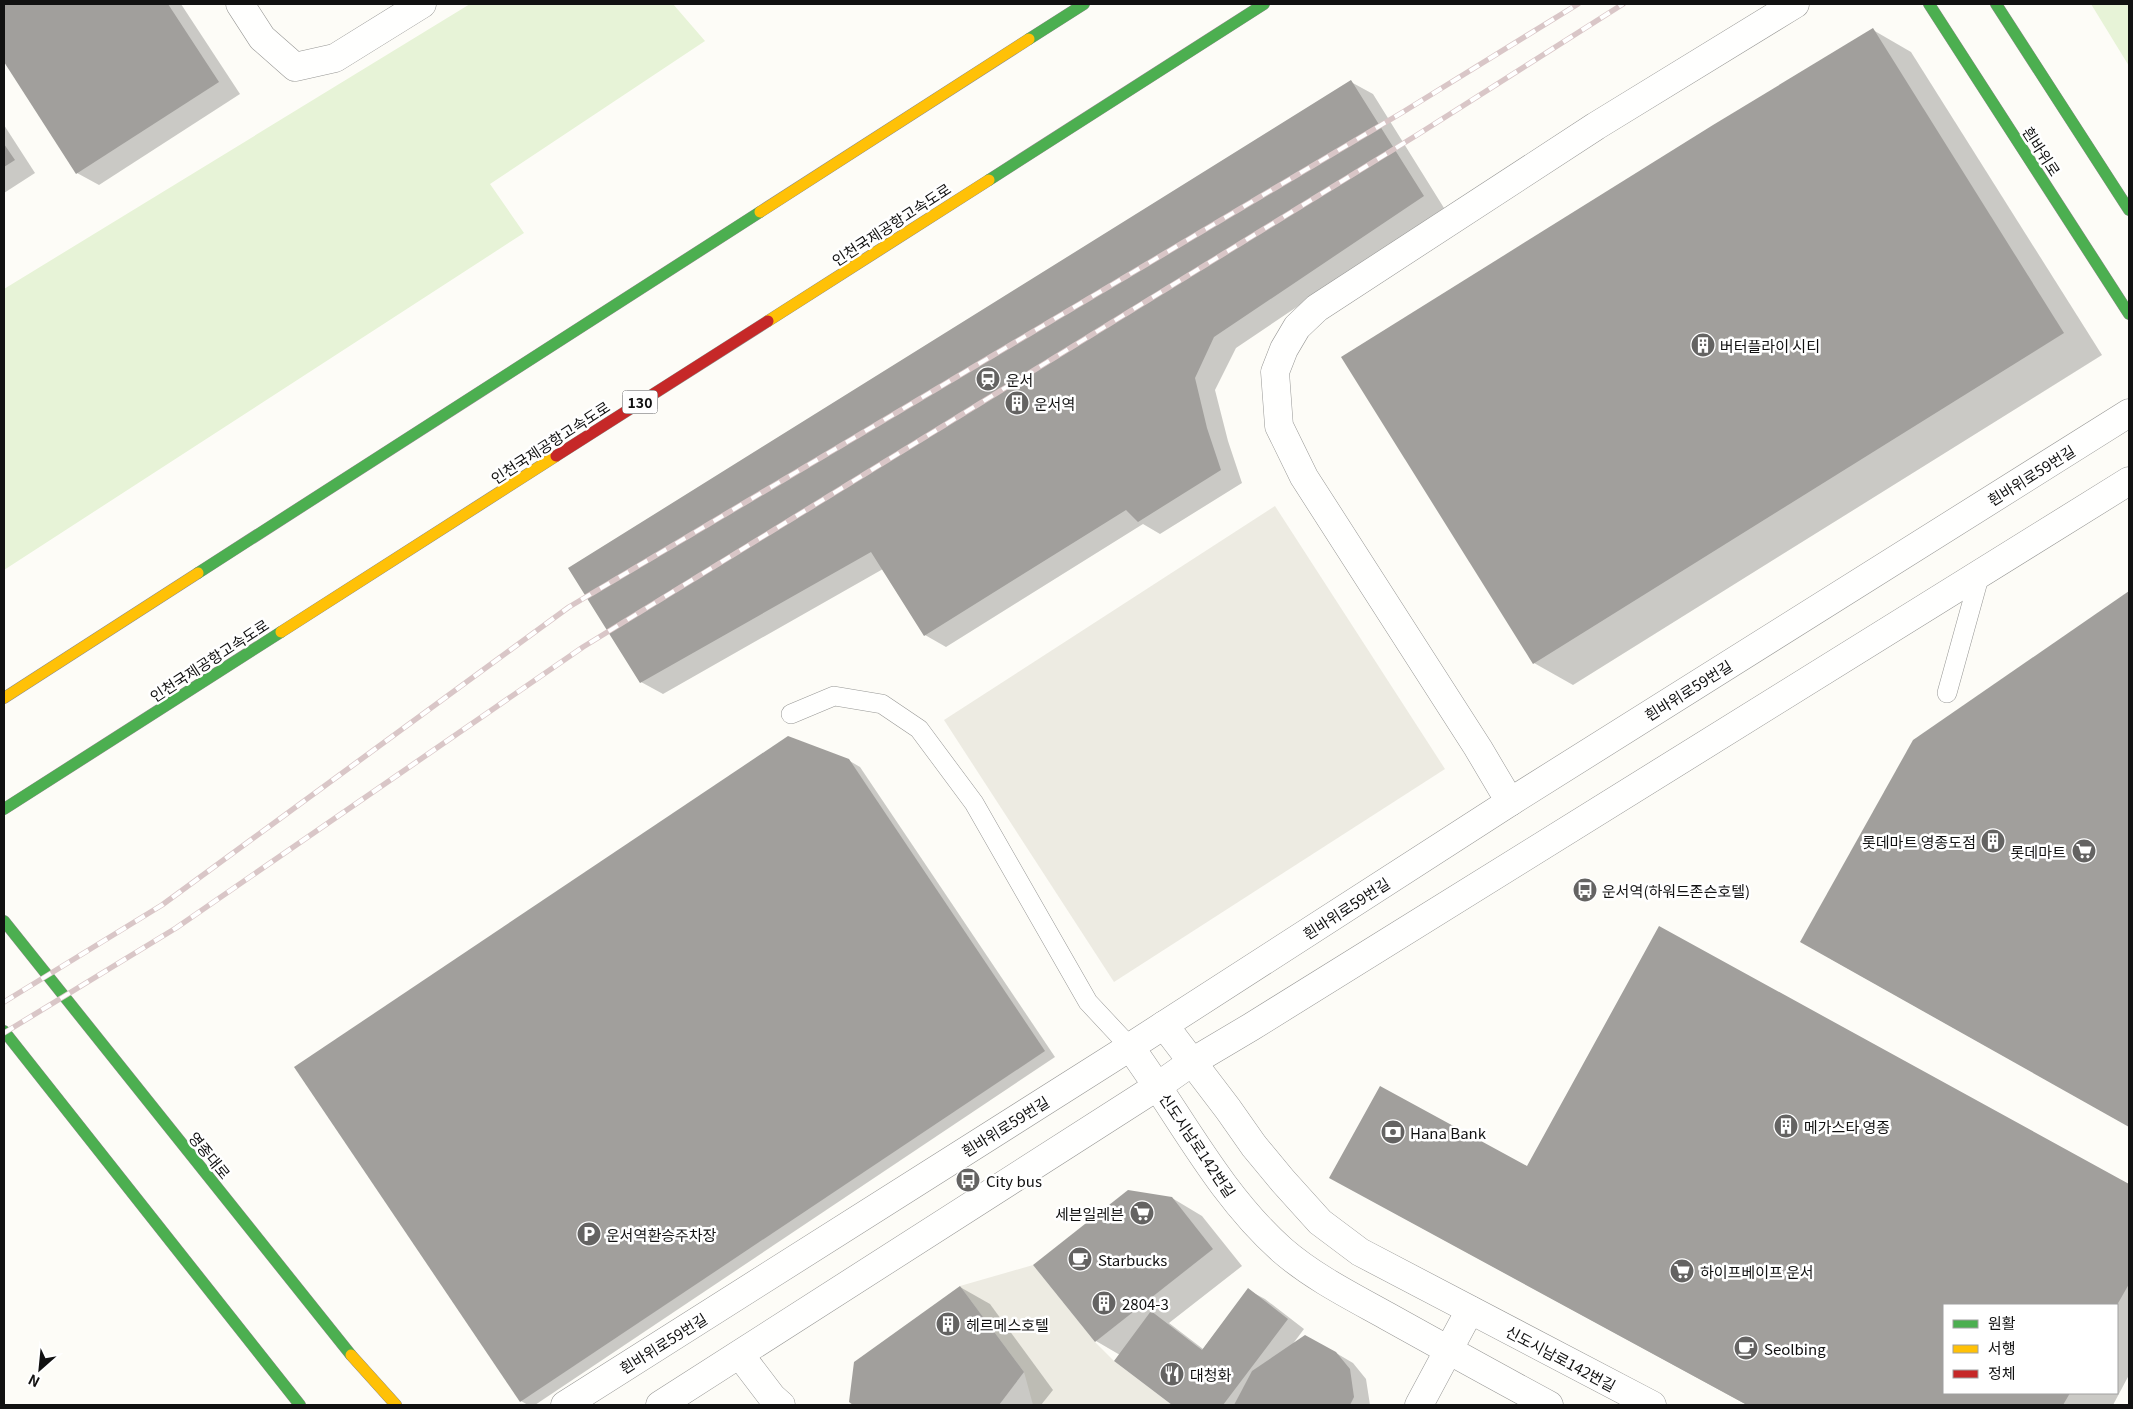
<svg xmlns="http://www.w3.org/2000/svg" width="2133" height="1409" font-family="Georgia,'Noto Sans KR',serif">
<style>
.green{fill:#e7f3d7}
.plaza{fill:#edebe2}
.shadow{fill:#0003;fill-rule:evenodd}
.building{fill:#a19f9c}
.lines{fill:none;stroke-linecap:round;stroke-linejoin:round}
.lane-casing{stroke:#979795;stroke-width:20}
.street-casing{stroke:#979795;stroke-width:29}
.fast-casing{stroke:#8e8d8b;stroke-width:12}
.slow-casing{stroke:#8e8d8b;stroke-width:12}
.jam-casing{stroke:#8e8d8b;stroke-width:12}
.lane{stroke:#fffffe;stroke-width:19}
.street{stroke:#fffffe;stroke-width:28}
.fast{stroke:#4caf50;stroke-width:11}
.slow{stroke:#ffc107;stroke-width:11}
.jam{stroke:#c62828;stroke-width:11}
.rail-casing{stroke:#d9c6c7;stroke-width:5.5}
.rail{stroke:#fff;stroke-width:4;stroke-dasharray:11;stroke-linecap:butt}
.labels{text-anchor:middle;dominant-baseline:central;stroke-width:5;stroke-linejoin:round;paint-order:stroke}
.shield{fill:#fff;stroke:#585858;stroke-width:1}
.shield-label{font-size:14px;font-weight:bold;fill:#111}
.street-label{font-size:15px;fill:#111;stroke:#fff}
.poi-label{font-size:15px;fill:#111;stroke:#fff;text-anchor:start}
</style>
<rect width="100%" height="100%" fill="#fdfcf7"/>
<g class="green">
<path d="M470 4H673L705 41 490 184 524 233 4 570V289Z"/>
<path d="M2091 4H2129V66Z"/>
</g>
<g class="plaza">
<path d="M1275 506 1445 769 1114 982 944 720Z"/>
<path d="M1033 1265 1095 1342 1114 1361 1172 1405H1033L1024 1372 960 1286Z"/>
</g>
<g class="shadow">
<path d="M4 4H181L240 94 99 185 77 173 4 60Z"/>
<path d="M1873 30 1911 52 2102 355 1573 685 1534 663Z"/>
<path d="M1351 82 1373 94 1444 208 1236 348 1215 390 1228 441 1242 483 1160 534 1143 524 946 647 925 635 883 569 663 694 641 682Z"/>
<path d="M4 125 35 173 4 193Z"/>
<path d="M2129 593V1126L1831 959 1914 741Z"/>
<path d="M848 760 860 767 1055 1057 535 1405H528L521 1401Z"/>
<path d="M1659 928 2129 1185V1375L2113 1405H1747L1369 1199 1528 1168ZM1944 1305H2117V1393H1944Z"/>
<path d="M1172 1198 1202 1216 1242 1266 1169 1323 1203 1349 1248 1290 1265 1299 1304 1329 1292 1345 1336 1353 1353 1363 1366 1379 1370 1405H1174L1115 1361 1120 1355 1096 1341Z"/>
<path d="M960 1287 990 1304 1053 1390 1041 1405H855L850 1402Z"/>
</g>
<g class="building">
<path d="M4 4H168L219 82 76 174 4 62Z"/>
<path d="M1873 28 2064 333 1533 664 1341 357 1713 125Z"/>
<path d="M1351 80 1424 196 1214 337 1195 378 1207 428 1221 470 1138 522 1126 510 924 636 871 552 640 683 568 568Z"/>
<path d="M4 144 15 160 4 167Z"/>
<path d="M2129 591V1127L1800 942 1913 740Z"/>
<path d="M788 736 849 759 1045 1051 520 1402 294 1067Z"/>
<path d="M1659 926 2129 1184V1284L2117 1305H1944V1393H2070L2063 1405H1747L1329 1178 1380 1086 1527 1166Z"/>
<path d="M1128 1190 1172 1197 1213 1249 1095 1342 1033 1265Z"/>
<path d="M960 1286 1024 1372 999 1405H853L849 1402 854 1362Z"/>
<path d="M1248 1288 1288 1319 1223 1405H1172L1114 1361 1151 1311 1202 1350Z"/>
<path d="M1305 1335 1336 1352 1350 1369 1354 1397 1350 1405H1234L1252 1371Z"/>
</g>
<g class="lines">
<defs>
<g id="lane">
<path d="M1947 693 1980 574"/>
<path d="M791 714 834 696 882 704 919 729 974 803 1088 1002 1130 1047"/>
</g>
<g id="street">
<path d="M240 4 262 38 295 67 335 58 422 4"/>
<path d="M1510 802 1478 748 1304 477 1279 426 1275 372 1284 349 1297 327 1317 308 1596 126 1795 4"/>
<path d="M1164 1025 1228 1109 1254 1146 1283 1181 1320 1222 1360 1252 1652 1405"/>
<path d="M1130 1047C1180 1115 1218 1193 1282 1250 1313 1277 1351 1296 1387 1316 1441 1346 1495 1376 1549 1405"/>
<path d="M740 1355 772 1397 781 1405"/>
<path d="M565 1405 1130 1047 1510 802 2129 413"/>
<path d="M660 1405 1158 1086 1192 1062 1251 1027 2129 481"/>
<path d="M1419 1405 1470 1310"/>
</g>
<g id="fast">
<path d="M1929 4 2129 314"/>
<path d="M1996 4 2129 210"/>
<path d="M1029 39 1084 4"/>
<path d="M989 180 1264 4"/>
<path d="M198 573 760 212"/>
<path d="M4 809 281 632"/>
<path d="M4 921 351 1355"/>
<path d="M4 1031 300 1405"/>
</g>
<g id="slow">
<path d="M760 212 1029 39"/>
<path d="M768 321 989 180"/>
<path d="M281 632 556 456"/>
<path d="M4 698 198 573"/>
<path d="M351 1355 396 1405"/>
</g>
<path id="jam" d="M556 456 768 321"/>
</defs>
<use href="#lane" class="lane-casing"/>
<use href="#street" class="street-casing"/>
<use href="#fast" class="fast-casing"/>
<use href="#slow" class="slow-casing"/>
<use href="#jam" class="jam-casing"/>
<use href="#lane" class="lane"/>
<use href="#street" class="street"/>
<use href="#fast" class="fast"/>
<use href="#slow" class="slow"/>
<use href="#jam" class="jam"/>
<defs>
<g id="rail">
<path d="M4 1002 162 905 569 607 1403 112 1578 4"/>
<path d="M4 1033 176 928 583 647 1417 135 1623 4"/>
</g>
</defs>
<use href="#rail" class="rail-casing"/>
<use href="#rail" class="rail"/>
</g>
<defs>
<symbol id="building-disc" viewBox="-11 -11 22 22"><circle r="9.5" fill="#646362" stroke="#fff"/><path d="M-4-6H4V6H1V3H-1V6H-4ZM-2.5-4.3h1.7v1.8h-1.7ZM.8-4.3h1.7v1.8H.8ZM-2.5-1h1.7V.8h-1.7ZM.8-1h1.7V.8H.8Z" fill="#fff"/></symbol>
<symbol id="station-disc" viewBox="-11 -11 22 22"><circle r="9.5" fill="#646362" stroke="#fff"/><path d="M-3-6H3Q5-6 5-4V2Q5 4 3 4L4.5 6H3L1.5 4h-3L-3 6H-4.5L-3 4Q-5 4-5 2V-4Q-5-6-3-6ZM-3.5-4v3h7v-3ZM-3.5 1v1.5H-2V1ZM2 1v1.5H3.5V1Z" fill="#fff"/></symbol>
<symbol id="supermarket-disc" viewBox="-11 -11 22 22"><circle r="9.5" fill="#646362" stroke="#fff"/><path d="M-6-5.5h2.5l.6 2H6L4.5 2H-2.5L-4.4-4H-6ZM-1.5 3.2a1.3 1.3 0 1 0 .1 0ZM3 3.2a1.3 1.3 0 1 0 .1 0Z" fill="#fff"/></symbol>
<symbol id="bus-disc" viewBox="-11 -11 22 22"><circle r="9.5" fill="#646362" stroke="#fff"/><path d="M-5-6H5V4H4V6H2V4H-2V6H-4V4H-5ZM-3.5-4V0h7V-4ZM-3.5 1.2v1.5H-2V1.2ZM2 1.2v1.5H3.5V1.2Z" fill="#fff"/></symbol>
<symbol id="bank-disc" viewBox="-11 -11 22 22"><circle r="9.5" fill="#646362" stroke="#fff"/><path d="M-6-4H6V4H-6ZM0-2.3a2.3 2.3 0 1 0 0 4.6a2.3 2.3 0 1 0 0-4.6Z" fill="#fff"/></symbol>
<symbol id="parking-disc" viewBox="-11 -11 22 22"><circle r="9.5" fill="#646362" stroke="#fff"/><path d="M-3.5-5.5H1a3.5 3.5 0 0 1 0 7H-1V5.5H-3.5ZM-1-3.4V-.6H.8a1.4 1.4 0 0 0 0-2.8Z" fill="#fff"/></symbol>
<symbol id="cafe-disc" viewBox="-11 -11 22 22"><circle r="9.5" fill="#646362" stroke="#fff"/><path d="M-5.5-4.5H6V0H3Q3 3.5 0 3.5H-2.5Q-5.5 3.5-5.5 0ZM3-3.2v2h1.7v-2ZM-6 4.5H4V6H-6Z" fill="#fff"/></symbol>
<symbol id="restaurant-disc" viewBox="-11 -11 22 22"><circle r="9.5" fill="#646362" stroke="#fff"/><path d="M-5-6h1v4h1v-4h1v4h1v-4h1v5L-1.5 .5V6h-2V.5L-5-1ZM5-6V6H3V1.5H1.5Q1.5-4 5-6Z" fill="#fff"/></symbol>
</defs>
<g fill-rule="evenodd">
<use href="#building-disc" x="1689" y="331" width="28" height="28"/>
<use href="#station-disc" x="974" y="365" width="28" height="28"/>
<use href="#building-disc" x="1003" y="389" width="28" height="28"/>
<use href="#building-disc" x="1979" y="827" width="28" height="28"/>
<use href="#supermarket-disc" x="2070" y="837" width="28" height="28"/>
<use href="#bus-disc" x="1571" y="876" width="28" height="28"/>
<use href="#building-disc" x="1772" y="1112" width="28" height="28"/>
<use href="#bank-disc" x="1379" y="1118" width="28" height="28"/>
<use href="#bus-disc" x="954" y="1166" width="28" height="28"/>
<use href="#supermarket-disc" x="1128" y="1199" width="28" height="28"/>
<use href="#parking-disc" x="575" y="1220" width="28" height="28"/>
<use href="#cafe-disc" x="1066" y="1245" width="28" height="28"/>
<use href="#supermarket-disc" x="1668" y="1257" width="28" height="28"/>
<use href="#building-disc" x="1090" y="1289" width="28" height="28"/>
<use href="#building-disc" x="934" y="1310" width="28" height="28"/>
<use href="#cafe-disc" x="1732" y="1334" width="28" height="28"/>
<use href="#restaurant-disc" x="1158" y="1360" width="28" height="28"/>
</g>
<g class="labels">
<rect class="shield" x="622.5" y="390.5" width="35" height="23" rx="4"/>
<g class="shield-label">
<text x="640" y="402">130</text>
</g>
<g class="street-label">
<text transform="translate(2042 151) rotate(57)">흰바위로</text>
<text transform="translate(891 224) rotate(-33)">인천국제공항고속도로</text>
<text transform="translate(550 442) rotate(-33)">인천국제공항고속도로</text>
<text transform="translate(2031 475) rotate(-32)">흰바위로59번길</text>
<text transform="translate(209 660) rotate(-33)">인천국제공항고속도로</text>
<text transform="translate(1688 690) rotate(-32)">흰바위로59번길</text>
<text transform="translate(1346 908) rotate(-33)">흰바위로59번길</text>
<text transform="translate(1005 1126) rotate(-32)">흰바위로59번길</text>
<text transform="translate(1198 1145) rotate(56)">신도시남로142번길</text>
<text transform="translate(210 1155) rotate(51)">영종대로</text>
<text transform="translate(663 1343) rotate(-32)">흰바위로59번길</text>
<text transform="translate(1561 1358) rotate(28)">신도시남로142번길</text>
</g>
<g class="poi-label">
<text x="1720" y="345">버터플라이 시티</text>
<text x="1006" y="379">운서</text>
<text x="1034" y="403">운서역</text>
<text x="1976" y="841" text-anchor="end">롯데마트 영종도점</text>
<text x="2066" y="851" text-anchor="end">롯데마트</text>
<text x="1602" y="890">운서역(하워드존슨호텔)</text>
<text x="1804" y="1126">메가스타 영종</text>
<text x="1410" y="1132">Hana Bank</text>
<text x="986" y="1180">City bus</text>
<text x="1124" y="1213" text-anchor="end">세븐일레븐</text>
<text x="606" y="1234">운서역환승주차장</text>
<text x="1098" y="1259">Starbucks</text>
<text x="1700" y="1271">하이프베이프 운서</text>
<text x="1122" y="1303">2804-3</text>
<text x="966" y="1324">헤르메스호텔</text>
<text x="1764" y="1348">Seolbing</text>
<text x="1190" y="1374">대청화</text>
</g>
</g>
<rect width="2133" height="1409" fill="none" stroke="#111111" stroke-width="10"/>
<rect x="1943" y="1304" width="175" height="90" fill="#ffffff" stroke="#a0a0a0"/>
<rect x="1953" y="1320" width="25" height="8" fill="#4caf50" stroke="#a0a0a0"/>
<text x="1988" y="1329" font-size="15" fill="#111111">원활</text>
<rect x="1953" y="1345" width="25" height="8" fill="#ffc107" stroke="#a0a0a0"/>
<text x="1988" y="1354" font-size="15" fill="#111111">서행</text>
<rect x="1953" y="1370" width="25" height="8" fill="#c62828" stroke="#a0a0a0"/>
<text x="1988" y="1379" font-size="15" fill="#111111">정체</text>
<g transform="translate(40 1369) rotate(207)" stroke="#ffffff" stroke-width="4" paint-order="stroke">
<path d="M0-4L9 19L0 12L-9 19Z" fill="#111111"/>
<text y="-8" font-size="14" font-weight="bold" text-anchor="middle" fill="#111111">N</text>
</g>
</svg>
